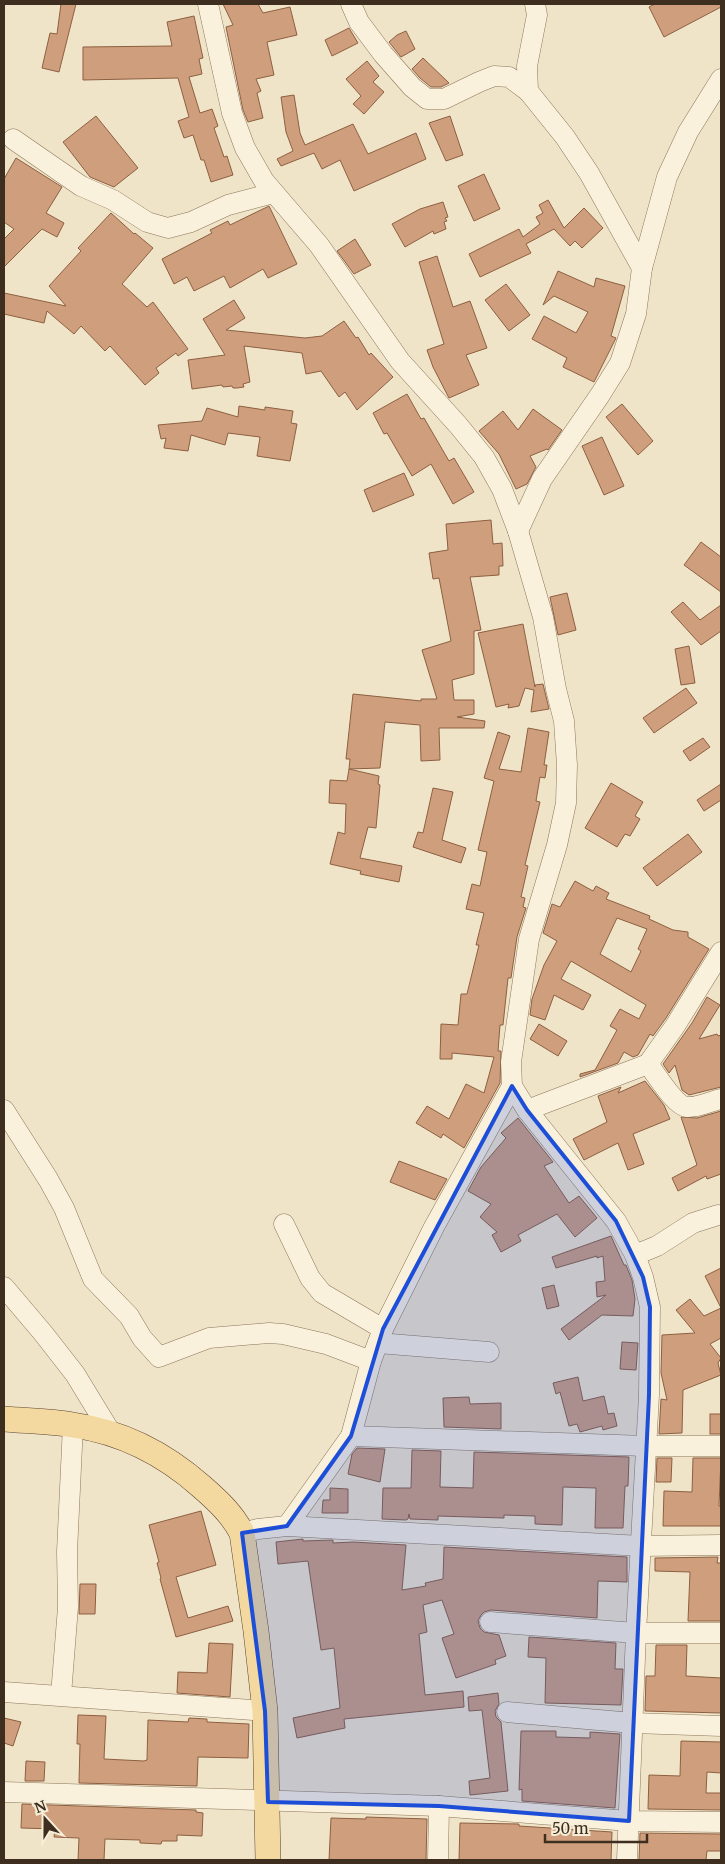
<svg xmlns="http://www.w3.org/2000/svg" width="725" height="1864" font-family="Merriweather,serif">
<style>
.building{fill:#cf9f7d;stroke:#8d5f41;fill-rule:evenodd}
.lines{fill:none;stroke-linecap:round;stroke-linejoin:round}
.minor-casing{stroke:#8d765c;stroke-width:21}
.major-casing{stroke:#5b4430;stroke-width:26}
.minor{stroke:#faf1dc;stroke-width:20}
.major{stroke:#f3d9a0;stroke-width:25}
.marked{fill:#1d4ed8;fill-opacity:0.2;stroke:#1d4ed8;stroke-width:4;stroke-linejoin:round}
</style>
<rect width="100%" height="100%" fill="#f0e4c8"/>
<g class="building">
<path d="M61 4H76L59 72 42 68 50 33 57 34Z"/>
<path d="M223 4H258L263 13 290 7 297 35 267 42 274 75 256 79 261 91 257 93 263 118 248 122 243 110 226 27 233 25Z"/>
<path d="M655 4H721V7L664 37 649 7Z"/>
<path d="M194 16 203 58 199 59 202 74 189 77 200 113 212 109 218 126 214 128 224 157 227 156 233 175 211 182 204 160H201L193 135 184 138 178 121 189 117 178 78 83 80V47L172 46 167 22Z"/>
<path d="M349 28 358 43 332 56 325 40Z"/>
<path d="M406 31 415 49 401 57 389 42 397 35Z"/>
<path d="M423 58 449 83 441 87H431L420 78 412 69Z"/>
<path d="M367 61 379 76 373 82 384 92 364 114 353 104 361 96 346 79Z"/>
<path d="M294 95 300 133 305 145 353 124 368 154 416 133 426 159 354 191 340 160 322 169 314 153 281 166 277 159 293 151 286 132 281 97Z"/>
<path d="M96 116 138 168 114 187 90 177 63 142Z"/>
<path d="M450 116 463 155 446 161 429 123Z"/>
<path d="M16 158 62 187 46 213 64 223 57 237 42 229 4 267V239L14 229 4 222V179Z"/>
<path d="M484 174 500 209 474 221 458 186Z"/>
<path d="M548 200 564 228 584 208 603 228 582 248 575 241 570 246 554 229 526 244 531 253 480 277 469 254 519 229 523 237 540 224 536 217 543 213 539 205Z"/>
<path d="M443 202 448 217 445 218 447 221 444 222 446 229 434 234 433 231 405 247 392 224 420 209Z"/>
<path d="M269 206 297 264 268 278 263 269 230 288 224 276 194 291 187 277 174 284 162 259 212 233 210 230 228 221 230 225Z"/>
<path d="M111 213 134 234 135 233 153 248 122 284 147 307 153 302 188 349 178 356 176 353 156 368 159 373 145 385 110 346 105 351 81 326 74 334 47 311 44 323 4 314V293L66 306 49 286 81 251 78 248Z"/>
<path d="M355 239 371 265 354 274 337 251Z"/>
<path d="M437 256 453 307 470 301 487 348 466 355 479 385 449 398 433 367 427 350 444 344 419 262Z"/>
<path d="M558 271 594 287 596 278 625 286 611 336 616 338 594 382 563 367 567 358 532 339 544 316 576 333 588 312 554 296 543 305Z"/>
<path d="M506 284 530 315 509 331 485 300Z"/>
<path d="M234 300 245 318 226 330 305 338 322 336 344 321 356 338 358 337 369 355 371 353 393 377 357 410 345 392 339 397 321 371 306 374 302 353 244 346 250 382 243 384 244 387 237 388H233L232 386 223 387 222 385 192 389 188 360 225 355 203 319Z"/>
<path d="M407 394 421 419 424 418 449 461 454 458 474 492 453 504 431 464 412 476 387 433 384 434 373 413Z"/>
<path d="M622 404 653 441 638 455 606 417Z"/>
<path d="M239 406 265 410V407L293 411 291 423 297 424 290 461 257 456 260 437 228 433 225 445 191 435 188 451 164 448 166 438 161 439 158 425 202 421 207 408 238 417Z"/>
<path d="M533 409 562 430 548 450 547 449 530 456 536 467 527 484 516 489 499 454 479 431 503 411 518 430Z"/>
<path d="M602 437 624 486 604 495 582 446Z"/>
<path d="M404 473 414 495 373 512 364 490Z"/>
<path d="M491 520 493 544 502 543 503 566H499V575L470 577 481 630 474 631V674L452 680 454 700H474V714L457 717 485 721 484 728H439L440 760 421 761 420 725 385 722 380 768 349 769 350 759H346L353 694 421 701V699H437L422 650 451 641 439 578 433 579 429 553 448 550 446 524Z"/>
<path d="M701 542 721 557V592L684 565Z"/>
<path d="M567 593 576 630 558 635 550 597Z"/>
<path d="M683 602 700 620 721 605V631L701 645 671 612Z"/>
<path d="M523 624 535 687V685L543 684 549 709 531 712 534 690 525 688 519 706 508 708 509 704 496 707 478 633Z"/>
<path d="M689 646 695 683 681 685 675 649Z"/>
<path d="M686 688 697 703 654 733 643 718Z"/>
<path d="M528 728 549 732 544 765H547L545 778 540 777 536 801 540 802 525 865 528 866 521 897 525 898 523 907 526 908 517 937 511 978H508L503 1025H500L498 1051H501L500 1083 464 1148 443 1134 441 1138 416 1123 427 1106 449 1119 466 1084 484 1093 494 1057 452 1053V1059H440L441 1024 458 1025 461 994H467L479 945H476L484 913 466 909 472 884 480 886 487 852 478 850 494 781 484 778 498 732 510 736 499 769 521 772Z"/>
<path d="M703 738 710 747 690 761 683 751Z"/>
<path d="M349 769 379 776 378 784 380 785 376 828 368 827 360 858 402 866 399 882 360 874 361 871 330 864 338 832 345 834 346 804 329 803 330 780 347 781Z"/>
<path d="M611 783 643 802 635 816 640 819 630 836 625 834 617 847 585 828Z"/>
<path d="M721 784V800L704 811 697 800Z"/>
<path d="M433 788 453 792 442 840 466 848 461 863 413 847 418 832 423 833Z"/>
<path d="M688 834 702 852 657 886 643 868Z"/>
<path d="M575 881 593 891 596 886 609 893 606 899 650 916 649 919 673 930 688 932V937L709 949 666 1018 653 1036 650 1034 638 1055 633 1057 624 1052 618 1063 580 1077V1074L595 1070 617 1030 610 1026 620 1009 639 1019 646 1005 571 961 561 979 591 995 583 1010 554 995 545 1020 530 1015 532 999 544 965 557 941 543 933 552 904 560 907ZM617 918 647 929 638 949 641 951 631 972 600 954Z"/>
<path d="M707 997 720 1005 699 1039 717 1034 718 1036 721 1035V1087L689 1095 682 1090 675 1065 669 1073 663 1064 692 1023Z"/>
<path d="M539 1024 567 1041 558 1056 530 1039Z"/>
<path d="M645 1081 664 1105 670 1119 633 1134 644 1164 628 1170 618 1143 584 1160 573 1139 607 1122 598 1096 621 1087 618 1093Z"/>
<path d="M721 1111V1174L707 1179 706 1176 678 1191 672 1178 697 1165 681 1117 697 1118Z"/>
<path d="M518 1118 553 1162 544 1166 569 1203 579 1196 597 1218 575 1237 557 1214 518 1235 521 1241 501 1252 492 1235 497 1232 480 1217 491 1204 468 1191 481 1167 506 1138 501 1133Z"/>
<path d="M399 1161 447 1179 435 1200 390 1182Z"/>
<path d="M611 1236 624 1265H626L632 1280 635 1299 633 1316 602 1315 569 1340 561 1329 606 1295 597 1297 596 1282 605 1281 603 1256 597 1258V1256L556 1268 552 1257Z"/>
<path d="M721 1268V1338L710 1344 721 1358 718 1363 721 1375 683 1390 682 1433 659 1434 661 1399 667 1400 661 1373 662 1335 695 1333 676 1310 690 1299 704 1316 721 1308 705 1276Z"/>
<path d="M554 1285 559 1306 547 1309 542 1288Z"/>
<path d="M622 1342 638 1343 636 1370 620 1369Z"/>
<path d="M578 1377 583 1401 604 1396 608 1414 614 1413 617 1426 603 1430 602 1426 580 1432 577 1424 569 1426 560 1392 556 1394 553 1383Z"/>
<path d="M469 1397 470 1404 501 1403V1429L444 1427 443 1398Z"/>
<rect x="710" y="1414" width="11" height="20"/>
<path d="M357 1448 385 1449 380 1482 348 1474 352 1454Z"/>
<path d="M412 1450 441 1451 440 1487 473 1488 474 1452 629 1457 628 1486H625L623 1528H595L596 1488 563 1487 562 1525 535 1524V1516L504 1515V1518L438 1516V1520L410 1519 409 1514 408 1519 406 1520 382 1519 383 1488H411Z"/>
<path d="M657 1458H672L671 1482H656Z"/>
<path d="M693 1458H721L719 1506H721V1526H663L664 1491 692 1492Z"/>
<path d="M330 1488 348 1489V1513H322L323 1500H330Z"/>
<path d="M201 1511 216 1565 176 1577 188 1618 228 1606 233 1621 176 1637 160 1579 161 1578 157 1563 159 1562 149 1525Z"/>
<path d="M303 1539V1541L333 1540V1543L353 1542 406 1545 402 1590 426 1586 425 1583 443 1579 444 1547 627 1557V1582L598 1581 597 1618 491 1610 484 1612 481 1615 478 1621 480 1628 484 1632 499 1635 506 1656 495 1660 496 1664 456 1678 442 1638 454 1634 442 1600 423 1605 427 1632 419 1634 425 1695 463 1691 464 1707 344 1719 345 1728 297 1738 293 1718 340 1708 334 1648 321 1650 308 1561 278 1564 276 1542Z"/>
<path d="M718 1557 717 1563H721V1621H688L690 1572 655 1571V1558Z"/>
<path d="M80 1584H96L95 1614H79Z"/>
<path d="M529 1637 616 1643 615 1669H623L621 1705 545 1703 546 1658 528 1657Z"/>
<path d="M209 1643 233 1644 230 1697 177 1693 178 1672 207 1673Z"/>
<path d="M656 1645H687L686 1676 721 1678V1713L645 1711 646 1676H655Z"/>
<path d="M498 1693 499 1704 495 1711 496 1717 501 1722 508 1791 470 1795 469 1781 490 1778 482 1710 469 1711 468 1697Z"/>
<path d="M78 1715 106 1716 104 1759 144 1761 147 1760 148 1720 188 1722 189 1718 207 1719V1722L249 1724 248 1758 198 1757 197 1786 79 1783 80 1744H77Z"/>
<path d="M4 1718 21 1722 13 1746 4 1743Z"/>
<path d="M521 1731H556V1737L590 1738V1732L620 1734 615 1808 522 1801V1789L519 1790Z"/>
<path d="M681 1741 721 1742V1773L707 1772 706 1793H721V1810L648 1809 649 1775 680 1776Z"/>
<path d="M26 1761 45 1762 44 1781H25Z"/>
<path d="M22 1804 196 1810V1812L203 1813 202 1836 177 1835V1841H162L161 1844 140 1843V1840L105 1839 104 1860H78L79 1838 54 1837 55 1829 21 1828Z"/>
<path d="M366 1817 427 1819 426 1860H329L331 1818 366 1819Z"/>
<path d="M460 1823 519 1824V1826L612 1832 611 1860H459Z"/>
<path d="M640 1833 721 1834V1851H707L706 1860H639Z"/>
</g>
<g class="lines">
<defs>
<g id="minor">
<path d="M208 4 232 113 245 148 264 181 319 245 400 361 458 425 484 457 502 489 518 531 543 617 556 689 564 721 567 765 566 803 557 845 529 939 511 1062 512 1086 527 1110 616 1221 635 1255 643 1277 650 1307 649 1395 636 1633 627 1860"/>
<path d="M351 4 359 22 383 54 412 87 427 99H444L479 82 494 76 509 77 528 91"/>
<path d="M535 4 537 15 527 66 528 91 565 137 589 173 642 268"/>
<path d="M13 139 81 186 113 200 147 222 168 228 191 222 228 205 273 193"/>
<path d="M518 531 542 479 600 395 620 363 636 314 642 268 667 177 688 132 721 79"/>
<path d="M648 1064C656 1074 675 1106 687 1107 698 1108 711 1101 721 1099"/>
<path d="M4 1110 48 1179 64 1208 93 1279 129 1316 142 1338 159 1357 209 1338 269 1333 283 1334 326 1344 371 1361"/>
<path d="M527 1110 648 1064 675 1026 721 952"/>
<path d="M284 1224 310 1278 322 1293 383 1329"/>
<path d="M635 1255 657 1246 693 1223 718 1215"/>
<path d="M4 1287 43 1333 75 1374 111 1433"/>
<path d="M378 1343 489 1352"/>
<path d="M351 1436 646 1446H721"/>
<path d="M287 1526 351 1436 371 1361 383 1329 434 1227 512 1086"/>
<path d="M242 1533 258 1529 287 1526 641 1546 721 1545"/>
<path d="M490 1622 636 1633H721"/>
<path d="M4 1692 265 1711"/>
<path d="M61 1695 68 1607 67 1552 73 1425"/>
<path d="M507 1712 633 1723 721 1726"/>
<path d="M4 1792 439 1806 629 1821 721 1822"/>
<path d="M438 1860 439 1806"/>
</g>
<path id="major" d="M4 1419C27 1421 50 1421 73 1425 122 1432 165 1454 202 1487 218 1501 232 1514 242 1533L256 1631 265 1711 268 1860"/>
</defs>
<use href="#minor" class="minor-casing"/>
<use href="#major" class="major-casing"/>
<use href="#minor" class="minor"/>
<use href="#major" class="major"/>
</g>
<path class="marked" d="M512 1086 527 1110 616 1221 643 1277 650 1307 649 1395 629 1821 439 1806 268 1802 265 1711 242 1533 287 1526 351 1436 383 1329Z"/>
<rect width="725" height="1864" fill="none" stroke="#3d2e20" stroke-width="10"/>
<g transform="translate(45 1819) rotate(339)" stroke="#f7eed8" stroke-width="4" paint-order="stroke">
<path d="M0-4L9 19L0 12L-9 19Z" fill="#3d2e20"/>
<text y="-8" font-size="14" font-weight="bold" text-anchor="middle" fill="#3d2e20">N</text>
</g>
<path d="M545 1834v8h102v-8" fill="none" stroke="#3d2e20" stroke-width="2.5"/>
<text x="552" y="1834" font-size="15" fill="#3d2e20" stroke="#f7eed8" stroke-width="4" paint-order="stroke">50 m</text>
</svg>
